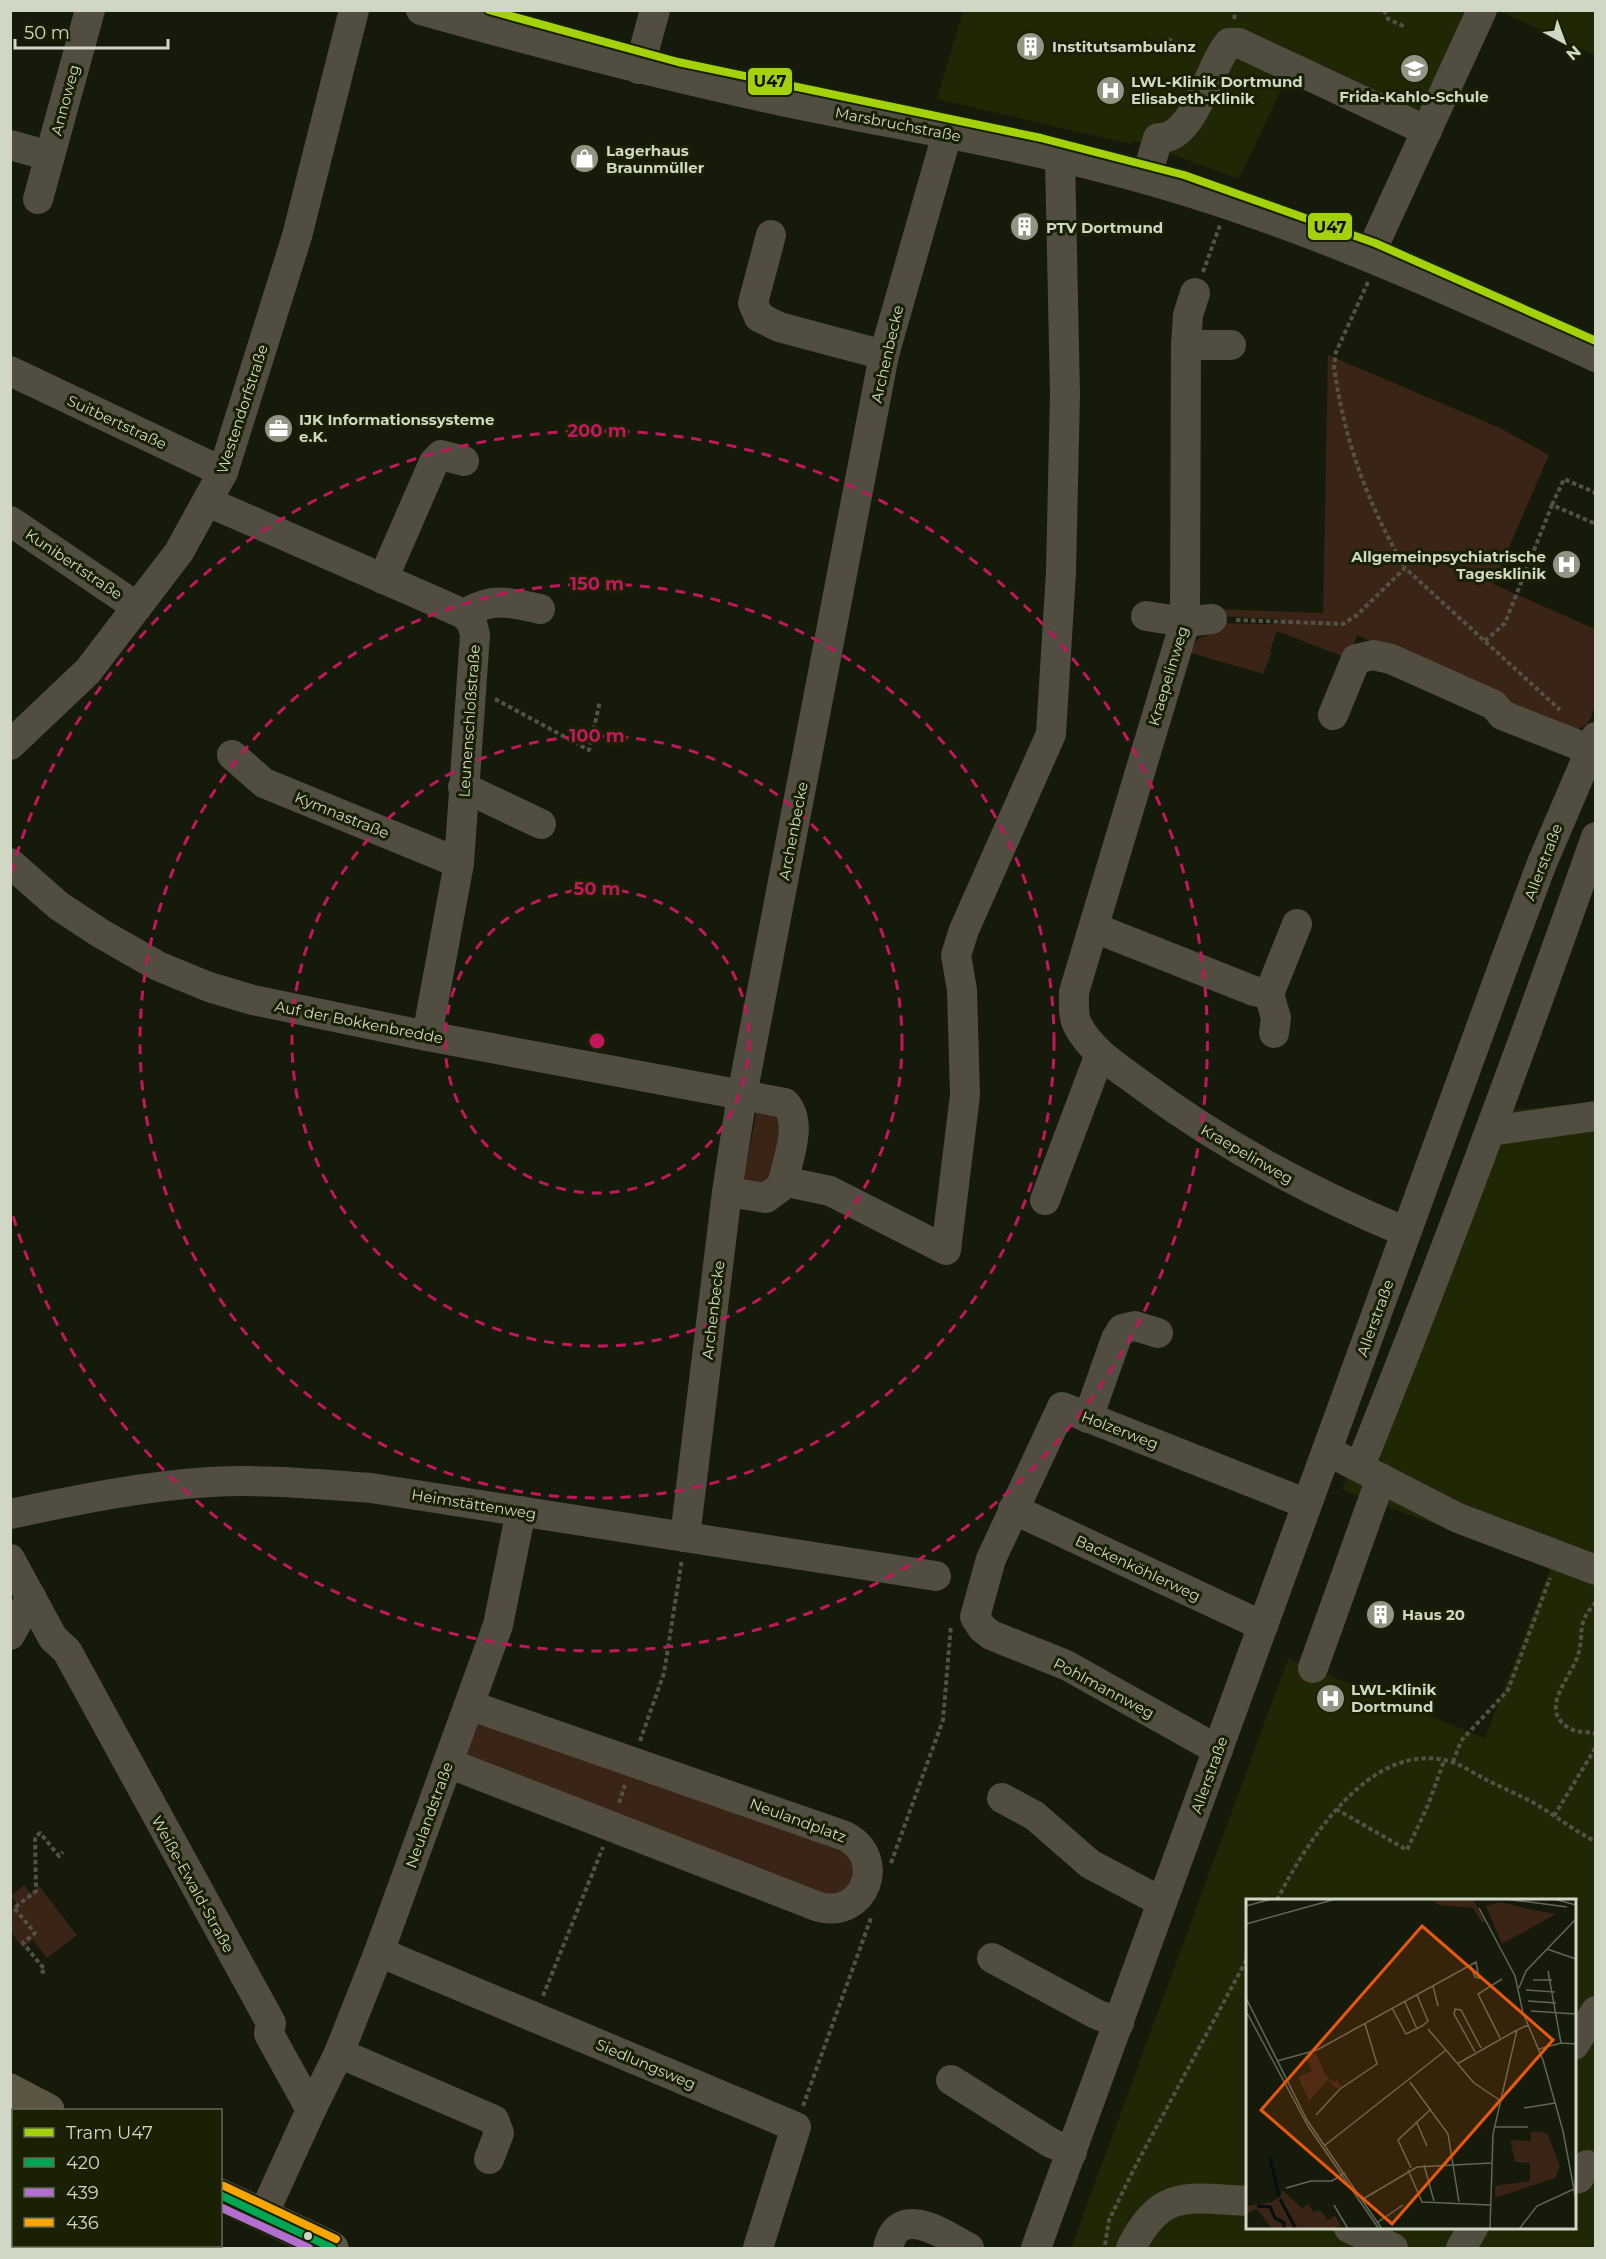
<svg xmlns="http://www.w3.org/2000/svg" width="1606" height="2259" font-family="Montserrat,sans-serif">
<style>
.built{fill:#202704;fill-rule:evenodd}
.green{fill:#392415}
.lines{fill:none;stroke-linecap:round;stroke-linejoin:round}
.path{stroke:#535146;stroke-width:4;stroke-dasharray:4.5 3;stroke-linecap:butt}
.minor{stroke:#514d40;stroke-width:30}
.major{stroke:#5a5643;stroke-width:33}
.bus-1-casing{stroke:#192004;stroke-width:12}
.bus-2-casing{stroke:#192004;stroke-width:12}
.bus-3-casing{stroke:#192004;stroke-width:12}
.bus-1{stroke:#00a651;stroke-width:8}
.bus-2{stroke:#b36fd0;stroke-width:8}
.bus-3{stroke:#f7a600;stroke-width:8}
.tram-1-casing{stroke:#192004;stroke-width:12}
.tram-1{stroke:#a3d20b;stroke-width:8}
.ring{fill:none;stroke:#c2185b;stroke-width:3;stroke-dasharray:10 8}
.bus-dot{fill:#d1d7c5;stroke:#192004;stroke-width:2}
.labels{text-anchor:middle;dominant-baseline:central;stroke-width:6;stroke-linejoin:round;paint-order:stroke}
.poi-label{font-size:15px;font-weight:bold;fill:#d1d7c5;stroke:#192004;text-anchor:start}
.street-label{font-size:15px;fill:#d1d7c5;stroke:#192004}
.inset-river{fill:none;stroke:#02100e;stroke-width:3}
.inset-road{fill:none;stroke:#616655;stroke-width:1.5}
.view{fill:#e8590c;fill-opacity:0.15;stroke:#e8590c;stroke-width:3}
.inset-edge{fill:none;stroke:#d1d7c5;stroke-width:3}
.centre{fill:#c2185b;stroke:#192004;stroke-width:3}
.ring-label{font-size:18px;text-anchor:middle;font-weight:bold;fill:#c2185b;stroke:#192004;stroke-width:6;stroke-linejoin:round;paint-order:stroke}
.line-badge{stroke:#192004;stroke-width:2}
.pale-badge-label{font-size:16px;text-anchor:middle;font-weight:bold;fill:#111}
</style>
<rect width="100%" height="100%" fill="#161a0a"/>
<g class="built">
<path d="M963 11H1476L1418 138 1287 77 1239 179 1135 141 1130 144 937 99Z"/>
<path d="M1499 11H1595V55Z"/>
<path d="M1595 1102V2248H1071L1288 1659 1485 1738 1551 1567 1342 1490 1480 1113ZM1248 1900H1574V2228H1248Z"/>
</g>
<g class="green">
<path d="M1328 355 1500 428 1549 455 1493 584 1595 629C1595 652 1602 707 1587 724 1580 731 1569 730 1560 729L1357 635 1349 659 1277 631 1270 651 1272 652 1263 674 1188 652 1198 639 1210 634 1216 623 1278 624 1280 619 1216 616V609L1323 613Z"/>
<path d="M758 1102 782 1109 777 1181 742 1190Z"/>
<path d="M476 1720 842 1843 859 1877 837 1901 464 1760Z"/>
<path d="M24 1885 30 1893 39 1886 77 1935 47 1958 33 1940 23 1948 11 1932V1909L17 1904 11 1896Z"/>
</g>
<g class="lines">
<g class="path">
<path d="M1384 10 1388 19 1405 27"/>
<path d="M1234 19 1236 10"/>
<path d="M1168 39 1197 53"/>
<path d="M1203 272 1220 225"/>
<path d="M1368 282 1336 352 1334 367C1345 443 1367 502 1405 568"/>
<path d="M1552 505 1564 479 1596 493"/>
<path d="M1236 620 1343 624 1357 615 1405 568 1560 710"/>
<path d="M1485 641 1505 623 1552 505 1596 524"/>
<path d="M495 699 589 750 600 701"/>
<path d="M1596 1602C1574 1626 1586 1633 1577 1658 1569 1680 1536 1713 1573 1730 1580 1733 1588 1731 1596 1734"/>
<path d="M640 1741 664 1673 682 1559"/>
<path d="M1453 1762 1461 1741 1508 1690 1550 1578"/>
<path d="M619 1803 625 1785"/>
<path d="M1336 1809 1407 1850 1428 1805 1444 1761"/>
<path d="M1554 1816 1596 1747"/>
<path d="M891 1863 943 1720 951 1625"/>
<path d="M1277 1900C1307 1841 1372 1737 1452 1762 1464 1766 1475 1774 1485 1779 1506 1790 1530 1799 1550 1813 1565 1823 1579 1833 1596 1842"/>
<path d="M41 1973 45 1970 23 1943 35 1933 14 1908 36 1891 35 1837 40 1833 59 1856 63 1852"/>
<path d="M543 1996 603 1847"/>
<path d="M803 2106 871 1918"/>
<path d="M1105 2245 1109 2220 1135 2167 1248 1957"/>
</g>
<g class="minor">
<path d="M421 10C542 44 664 76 787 102 897 125 1009 143 1119 172 1284 215 1441 286 1596 357"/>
<path d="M639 69 655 10"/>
<path d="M10 145 50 156"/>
<path d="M1146 179 1158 138C1194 141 1209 66 1229 43H1239L1427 131"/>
<path d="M38 199 90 10"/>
<path d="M771 235 753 303 759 317 779 327 884 355"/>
<path d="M1369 256 1482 10"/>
<path d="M1195 293 1188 315 1186 345 1185 622 1074 992C1074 1002 1073 1016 1077 1024 1091 1052 1119 1068 1143 1086 1225 1147 1312 1193 1406 1232"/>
<path d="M1186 345H1231"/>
<path d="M10 371 223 472"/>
<path d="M208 502 464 614 472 623 475 635 459 863 427 1036"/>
<path d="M10 521 137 607"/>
<path d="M383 579 434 462 441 455 464 461"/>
<path d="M464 614C493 597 508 602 540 609"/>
<path d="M1146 616 1185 622 1212 619"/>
<path d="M1333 715 1356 659 1373 655 1391 659 1494 705 1502 715 1596 752"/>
<path d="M10 745 88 671 179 552 223 472 297 236 354 10"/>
<path d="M232 755 264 783 459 863"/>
<path d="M463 787 541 824"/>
<path d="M10 863 59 906 100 933 158 966 209 987 253 1000 427 1036 785 1103C804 1123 787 1161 782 1186L766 1198 727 1192"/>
<path d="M1095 928 1254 991 1269 994 1297 924"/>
<path d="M1269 994 1276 1018 1274 1033"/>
<path d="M1490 1131 1596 1116"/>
<path d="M783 1181 830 1191 946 1250 965 1095 962 990 956 955 964 930 1051 734 1061 572 1065 394 1060 158"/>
<path d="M1045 1200 1100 1054"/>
<path d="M1088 1418 1116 1339 1122 1329 1135 1326 1158 1333"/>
<path d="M1341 1458 1458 1518 1596 1570"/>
<path d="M1360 1466C1444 1258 1522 1048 1596 837"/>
<path d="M1013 1509 1263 1626"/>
<path d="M10 1514C76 1500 143 1486 210 1482 263 1479 317 1484 371 1488L936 1576"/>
<path d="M685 1537 727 1192 742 1095 884 355 947 134"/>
<path d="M10 1559 53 1638 67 1651 271 2023 269 2034 311 2110 263 2215"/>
<path d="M10 1635 31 1597"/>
<path d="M1313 1668 1381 1478"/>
<path d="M1218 1750 1066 1665 991 1635 982 1628 975 1617 991 1559 1062 1407 1307 1504"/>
<path d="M448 1763 819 1907C865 1919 888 1858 845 1836L469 1705"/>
<path d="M1002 1798 1035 1816 1090 1864 1162 1902"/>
<path d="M379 1952 796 2127 758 2248"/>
<path d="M992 1958 1096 2014 1119 2023"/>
<path d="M1574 2045 1596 2011"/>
<path d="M339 2053 494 2120 499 2133 489 2159"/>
<path d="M951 2080 1051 2143 1072 2152"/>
<path d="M311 2110 339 2053 379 1952 498 1625 521 1511"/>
<path d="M10 2163 14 2158"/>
<path d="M1574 2179 1579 2178 1587 2165"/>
<path d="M1349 2228 1393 2248"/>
<path d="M888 2248C898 2201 945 2235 969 2248"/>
<path d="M1036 2248 1503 967 1542 863 1596 737"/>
<path d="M1131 2248C1161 2188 1188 2198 1248 2201"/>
<path d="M1461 2248 1473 2228"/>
</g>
<g class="major">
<path d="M10 2090 48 2110"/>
<path d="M220 2195 332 2248"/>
</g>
<defs>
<path id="bus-1" d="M220 2195 332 2248"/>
<path id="bus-2" d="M220 2207 309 2248"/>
<path id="bus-3" d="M224 2186 336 2239"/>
</defs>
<use href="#bus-1" class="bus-1-casing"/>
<use href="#bus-2" class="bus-2-casing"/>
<use href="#bus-3" class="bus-3-casing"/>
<use href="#bus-1" class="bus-1"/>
<use href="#bus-2" class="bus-2"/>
<use href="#bus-3" class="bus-3"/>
<defs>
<path id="tram-1" d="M489 10 678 62 1041 138 1184 175 1375 243 1596 341"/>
</defs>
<use href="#tram-1" class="tram-1-casing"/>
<use href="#tram-1" class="tram-1"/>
</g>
<g class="ring">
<circle cx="597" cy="1041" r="152"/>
<circle cx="597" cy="1041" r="305"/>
<circle cx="597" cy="1041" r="457"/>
<path d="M11 873A610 610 0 1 1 11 1209"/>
</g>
<defs>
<symbol id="building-disc" viewBox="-11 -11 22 22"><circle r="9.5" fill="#909584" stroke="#192004"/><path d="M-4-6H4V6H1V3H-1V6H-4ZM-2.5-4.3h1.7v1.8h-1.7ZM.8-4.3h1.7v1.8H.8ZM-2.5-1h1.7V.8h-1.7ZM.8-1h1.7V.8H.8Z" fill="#fff"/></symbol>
<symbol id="school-disc" viewBox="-11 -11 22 22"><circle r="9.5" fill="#909584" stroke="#192004"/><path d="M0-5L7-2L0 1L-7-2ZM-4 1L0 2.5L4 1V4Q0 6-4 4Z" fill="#fff"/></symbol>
<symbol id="hospital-disc" viewBox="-11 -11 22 22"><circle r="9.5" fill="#909584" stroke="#192004"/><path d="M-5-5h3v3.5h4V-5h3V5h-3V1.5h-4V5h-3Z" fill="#fff"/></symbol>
<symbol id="shop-disc" viewBox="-11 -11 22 22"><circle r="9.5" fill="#909584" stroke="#192004"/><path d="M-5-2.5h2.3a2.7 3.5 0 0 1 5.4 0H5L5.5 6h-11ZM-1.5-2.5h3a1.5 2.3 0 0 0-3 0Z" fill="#fff"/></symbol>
<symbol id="office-disc" viewBox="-11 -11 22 22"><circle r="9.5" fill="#909584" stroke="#192004"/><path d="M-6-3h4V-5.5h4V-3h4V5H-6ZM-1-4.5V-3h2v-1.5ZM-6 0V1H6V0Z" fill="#fff"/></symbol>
</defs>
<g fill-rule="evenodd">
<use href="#building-disc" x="1014" y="30" width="33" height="33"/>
<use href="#school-disc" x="1398" y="52" width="33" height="33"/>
<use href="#hospital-disc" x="1094" y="74" width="33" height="33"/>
<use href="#shop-disc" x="568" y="142" width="33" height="33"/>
<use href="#building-disc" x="1008" y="210" width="33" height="33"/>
<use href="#office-disc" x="262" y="412" width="33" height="33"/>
<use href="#hospital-disc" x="1550" y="548" width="33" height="33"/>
<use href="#building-disc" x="1364" y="1598" width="33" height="33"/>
<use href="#hospital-disc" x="1314" y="1682" width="33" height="33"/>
</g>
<circle class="bus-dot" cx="308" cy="2236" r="5"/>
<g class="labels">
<g class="poi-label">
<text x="1052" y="46">Institutsambulanz</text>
<text x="1131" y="81">LWL-Klinik Dortmund<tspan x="1131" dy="17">Elisabeth-Klinik</tspan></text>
<text x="1414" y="96" text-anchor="middle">Frida-Kahlo-Schule</text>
<text x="606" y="150">Lagerhaus<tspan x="606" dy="17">Braunmüller</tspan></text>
<text x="1046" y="227">PTV Dortmund</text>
<text x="299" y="419">IJK Informationssysteme<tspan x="299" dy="17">e.K.</tspan></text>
<text x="1546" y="556" text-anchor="end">Allgemeinpsychiatrische<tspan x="1546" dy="17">Tagesklinik</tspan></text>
<text x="1402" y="1614">Haus 20</text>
<text x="1351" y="1689">LWL-Klinik<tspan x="1351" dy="17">Dortmund</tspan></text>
</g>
<g class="street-label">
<text transform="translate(65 100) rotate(-75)">Annoweg</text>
<text transform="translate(898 124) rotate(11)">Marsbruchstraße</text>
<text transform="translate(887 354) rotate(-77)">Archenbecke</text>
<text transform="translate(242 409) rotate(-72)">Westendorfstraße</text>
<text transform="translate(117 422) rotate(25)">Suitbertstraße</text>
<text transform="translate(74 564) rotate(34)">Kunibertstraße</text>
<text transform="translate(1168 676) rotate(-73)">Kraepelinweg</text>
<text transform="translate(469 721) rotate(-86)">Leunenschloßstraße</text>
<text transform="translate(342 815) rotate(22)">Kymnastraße</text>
<text transform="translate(793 831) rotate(-79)">Archenbecke</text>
<text transform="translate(1543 862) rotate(-69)">Allerstraße</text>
<text transform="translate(359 1022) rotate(11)">Auf der Bokkenbredde</text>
<text transform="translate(1247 1154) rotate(30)">Kraepelinweg</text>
<text transform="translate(713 1310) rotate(-83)">Archenbecke</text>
<text transform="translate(1375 1318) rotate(-70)">Allerstraße</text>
<text transform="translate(1120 1430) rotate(21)">Holzerweg</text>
<text transform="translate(474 1504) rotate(9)">Heimstättenweg</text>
<text transform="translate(1138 1568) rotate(25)">Backenköhlerweg</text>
<text transform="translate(1104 1688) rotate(28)">Pohlmannweg</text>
<text transform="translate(1209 1775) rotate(-70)">Allerstraße</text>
<text transform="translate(429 1815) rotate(-70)">Neulandstraße</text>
<text transform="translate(798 1820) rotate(20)">Neulandplatz</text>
<text transform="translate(193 1884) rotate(61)">Weiße-Ewald-Straße</text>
<text transform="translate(646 2064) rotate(23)">Siedlungsweg</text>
</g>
</g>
<g transform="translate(1246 1899)">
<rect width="330" height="330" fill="#161a0a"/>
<path d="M183 0H227L239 22 236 24 227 9 193 6ZM254 3 287 11 310 15 256 45 240 7ZM70 154 80 177 87 183 91 181 96 188 90 189 82 181 63 202 52 178 66 172 59 157ZM285 232 301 234 314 267 309 279 249 299V287L284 282V264L269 263 264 241 285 242ZM36 291 56 309 63 305 67 313 74 311 82 321 89 317 95 326 88 330H26L11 310 0 315V307L26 303 32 299 31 293 35 297Z" fill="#392415"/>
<path class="inset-river" d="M24 258 33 298M34 300 50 330M11 307 24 308 29 319 38 324V330"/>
<path class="inset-road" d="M260 0 321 8M308 0 330 6M0 7 26 0M233 9 269 77 277 114 297 161 317 232 330 301M0 25 90 0M301 50 330 60M302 72 315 144M287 81H306M187 87 192 107M273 89 280 72 330 20M280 91 309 93M0 99 61 221 136 330M282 102 310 104M159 103 171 130M146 109 160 135 176 127 182 122 171 96M0 112 62 227 133 330M285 112 330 115M182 130 228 184 255 202M254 139 232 95 256 80M293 150 315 144 330 145M229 153 208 115 209 110 215 111 235 149M31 162 71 151 230 63 233 79 229 78 224 66M211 165 271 131M164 183 202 235 213 303M278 209 309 204M70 216 94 190 131 165 119 125M170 222 181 247M249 228H282M78 247 200 151M178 266 188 302M165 269 152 241 185 210M162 271 176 303 244 306M40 289 65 282H86L99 274M117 300 171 268 245 264M88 306 102 330M132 323 157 306M244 330 247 235 271 131 282 126M273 330 291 307 328 290"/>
<path class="view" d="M176 27 307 141 146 325 15 211Z"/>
<rect width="330" height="330" class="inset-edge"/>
</g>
<circle cx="597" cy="1041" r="9" class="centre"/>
<g class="ring-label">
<text x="597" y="437">200 m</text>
<text x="597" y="590">150 m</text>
<text x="597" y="742">100 m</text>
<text x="597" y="895">50 m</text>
</g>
<g class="line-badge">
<rect x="747" y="67" width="46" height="29" rx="6" fill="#a3d20b"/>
<rect x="1307" y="212" width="46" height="29" rx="6" fill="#a3d20b"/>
</g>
<g class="pale-badge-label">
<text x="770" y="87">U47</text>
<text x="1330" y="233">U47</text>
</g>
<rect width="1606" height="2259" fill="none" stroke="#d1d7c5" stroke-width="24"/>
<rect x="12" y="2109" width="210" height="138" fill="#192004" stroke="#636951" stroke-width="1.5"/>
<rect x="24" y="2128" width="30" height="9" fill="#a3d20b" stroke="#636951" stroke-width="1.5"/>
<text x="66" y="2139" font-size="18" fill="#d1d7c5">Tram U47</text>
<rect x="24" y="2158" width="30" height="9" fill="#00a651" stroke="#636951" stroke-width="1.5"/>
<text x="66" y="2169" font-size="18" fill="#d1d7c5">420</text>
<rect x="24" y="2188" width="30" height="9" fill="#b36fd0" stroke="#636951" stroke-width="1.5"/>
<text x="66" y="2199" font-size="18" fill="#d1d7c5">439</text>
<rect x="24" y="2218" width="30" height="9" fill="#f7a600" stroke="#636951" stroke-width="1.5"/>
<text x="66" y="2229" font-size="18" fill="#d1d7c5">436</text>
<g transform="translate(1564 42) rotate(139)" stroke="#192004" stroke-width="4.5" paint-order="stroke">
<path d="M0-4.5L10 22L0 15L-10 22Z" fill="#d1d7c5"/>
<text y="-9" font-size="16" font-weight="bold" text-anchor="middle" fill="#d1d7c5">N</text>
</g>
<path d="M15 39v9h153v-9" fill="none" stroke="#d1d7c5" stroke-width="3"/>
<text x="24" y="39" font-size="18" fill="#d1d7c5" stroke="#192004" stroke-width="4.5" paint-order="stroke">50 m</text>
</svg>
